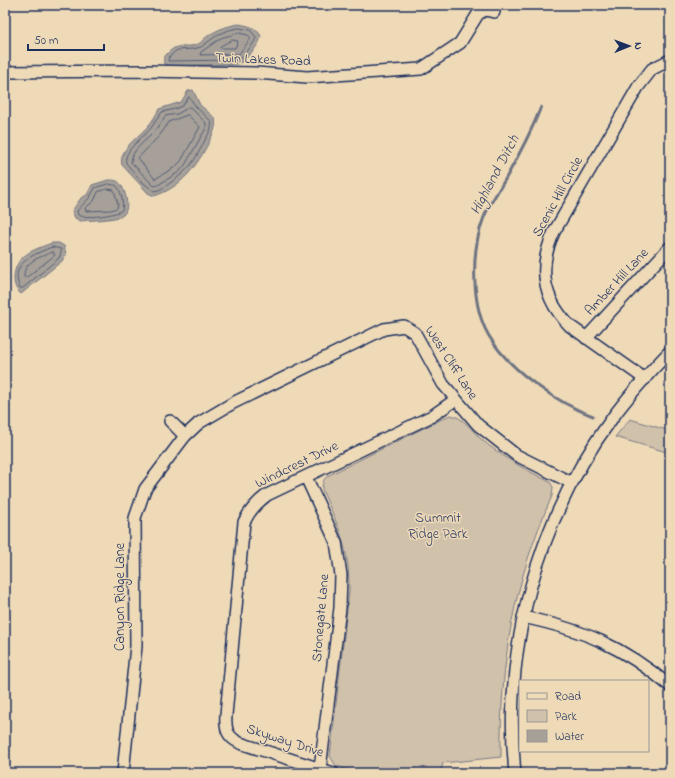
<svg xmlns="http://www.w3.org/2000/svg" width="675" height="778" font-family="'Indie Flower',sans-serif">
<style>
.green{fill:#d0c1ab;stroke:#767884}
.water{fill:#a6a099;stroke:#6e7381}
.lines{fill:none;stroke-linecap:round;stroke-linejoin:round}
.shore{stroke:#535c76;stroke-width:1}
.stream{stroke:#6e7381;stroke-width:3}
.minor-casing{stroke:#1b2f5e;stroke-width:14}
.minor{stroke:#efdab8;stroke-width:11}
.labels{text-anchor:middle;dominant-baseline:central;stroke-width:3;stroke-linejoin:round;paint-order:stroke}
.street-label{font-size:14px;fill:#1b2f5e;stroke:#efdab8}
.park-label{font-size:14px;fill:#36456a;stroke:#efdab8}
.water-label{font-size:15px;font-style:italic;fill:#37466a;stroke:#efdab8}
</style>
<rect width="100%" height="100%" fill="#efdab8"/>
<filter id="ink" filterUnits="userSpaceOnUse"><feTurbulence type="fractalNoise" baseFrequency=".025" numOctaves="2"/><feDisplacementMap in="SourceGraphic" scale="8" xChannelSelector="R" yChannelSelector="G"/><feConvolveMatrix kernelMatrix="1 2 1 2 8 2 1 2 1" color-interpolation-filters="sRGB"/></filter>
<g filter="url(#ink)">
<g class="green">
<path d="M450 415C463 416 472 431 481 439 502 457 526 470 550 482L553 487 552 496C513 584 500 661 501 757L443 763 441 771 437 773H359L336 766 330 756 349 592C350 550 339 527 322 490 322 483 323 479 329 475Z"/>
<path d="M630 419 670 431V453L615 437Z"/>
</g>
<g class="water">
<path d="M239 24C249 26 256 27 261 36 259 47 250 53 244 61L236 64 169 66 164 64C163 59 164 56 168 53 179 41 188 50 200 43 200 43 204 39 204 39 215 30 226 26 239 24Z"/>
<path d="M193 90 200 105 215 118C217 128 213 133 209 142 197 166 181 188 154 196L148 193 122 165C118 149 140 136 149 125 153 120 156 115 159 109L181 102 188 91Z"/>
<path d="M108 180C111 180 115 180 117 181 125 185 131 209 123 215 116 220 90 220 80 221L75 218 72 211 81 198 87 195 92 185Z"/>
<path d="M52 243H59L64 246 66 254 62 261 21 294C16 290 14 285 14 278 15 255 33 250 52 243Z"/>
</g>
<g class="lines">
<g class="shore">
<path d="M239 28 250 30 256 37C255 43 246 53 241 58L235 60 168 61 169 57 177 50 193 49 201 47 219 34 229 30Z"/>
<path d="M239 33 248 35 251 38 239 54 200 55 201 52 221 38Z"/>
<path d="M232 40 238 41 235 48H220L221 46Z"/>
<path d="M189 97 197 108 211 121C213 129 208 134 205 140 195 161 189 170 170 183 165 187 161 190 154 191L141 181 126 163C123 150 144 137 151 128 155 123 158 117 162 112L175 109 182 106Z"/>
<path d="M190 107 206 123V128L185 165 179 172 158 185 154 186 131 162C131 150 147 140 154 132 159 127 162 122 165 116L177 114Z"/>
<path d="M188 115 200 127 181 161 175 167 155 179 138 158 160 135 169 122Z"/>
<path d="M108 184C108 184 114 185 115 185 121 187 124 204 122 210 117 215 84 219 78 215L77 211 90 197 95 188Z"/>
<path d="M108 189 114 190 118 204 117 208 111 210 86 211 85 208 94 201 98 192Z"/>
<path d="M52 247 61 249V253L59 258 23 288H20C8 263 35 254 52 247Z"/>
<path d="M53 252 55 255 27 277H24C23 261 41 257 53 252Z"/>
</g>
<path class="stream" d="M541 107C531 132 519 155 506 178 498 192 488 205 483 220 471 252 471 306 489 336 509 370 557 403 593 416"/>
<defs>
<g id="minor">
<path d="M5 72 142 71 256 73 307 77 421 69 460 43 478 14 485 10 494 12"/>
<path d="M586 338 670 247"/>
<path d="M645 379 570 326C542 298 538 267 554 232L638 87 652 69 670 60"/>
<path d="M170 421 185 436"/>
<path d="M306 477 336 542 341 575 340 608 320 769"/>
<path d="M523 617C584 630 622 646 670 686"/>
<path d="M123 773 136 646 135 518 145 489 185 436 199 423 233 403 384 329 404 326 415 333 443 384 478 425 516 455 572 483"/>
<path d="M333 773 240 743C227 737 225 729 226 715L244 522C250 510 256 503 267 495L432 416 455 400"/>
<path d="M515 773C502 647 538 519 613 417 630 394 650 372 670 351"/>
</g>
</defs>
<use href="#minor" class="minor-casing"/>
<use href="#minor" class="minor"/>
</g>
</g>
<g class="labels">
<g class="street-label">
<text transform="translate(263 60) rotate(2)">Twin Lakes Road</text>
<text transform="translate(558 197) rotate(-61)">Scenic Hill Circle</text>
<text transform="translate(617 282) rotate(-47)">Amber Hill Lane</text>
<text transform="translate(451 363) rotate(57)">West Cliff Lane</text>
<text transform="translate(297 465) rotate(-26)">Windcrest Drive</text>
<text transform="translate(120 597) rotate(-90)">Canyon Ridge Lane</text>
<text transform="translate(321 618) rotate(-85)">Stonegate Lane</text>
<text transform="translate(285 741) rotate(18)">Skyway Drive</text>
</g>
<g class="park-label">
<text x="438" y="518">Summit<tspan x="438" dy="16">Ridge Park</tspan></text>
</g>
<g class="water-label">
<text transform="translate(495 175) rotate(-62)">Highland Ditch</text>
</g>
</g>
<rect width="675" height="778" fill="none" stroke="#efdab8" stroke-width="20"/>
<rect x="10" y="10" width="655" height="758" fill="none" stroke="#1b2f5e" stroke-width="1.5" filter="url(#ink)"/>
<rect x="519" y="680" width="130" height="72" fill="#efdab8" stroke="#9a9694"/>
<rect x="527" y="693" width="20" height="6" fill="#efdab8" stroke="#9a9694"/>
<text x="555" y="700" font-size="12" fill="#1b2f5e">Road</text>
<rect x="527" y="710" width="20" height="12" fill="#d0c1ab" stroke="#9a9694"/>
<text x="555" y="720" font-size="12" fill="#1b2f5e">Park</text>
<rect x="527" y="730" width="20" height="12" fill="#a6a099" stroke="#9a9694"/>
<text x="555" y="740" font-size="12" fill="#1b2f5e">Water</text>
<g transform="translate(629 46) rotate(89)" stroke="#efdab8" stroke-width="3" paint-order="stroke">
<path d="M0-3L7 15L0 10L-7 15Z" fill="#1b2f5e"/>
<text y="-6" font-size="11" font-weight="bold" text-anchor="middle" fill="#1b2f5e">N</text>
</g>
<path d="M28 44v6h76v-6" fill="none" stroke="#1b2f5e" stroke-width="2"/>
<text x="34" y="44" font-size="12" fill="#1b2f5e" stroke="#efdab8" stroke-width="3" paint-order="stroke">50 m</text>
</svg>
